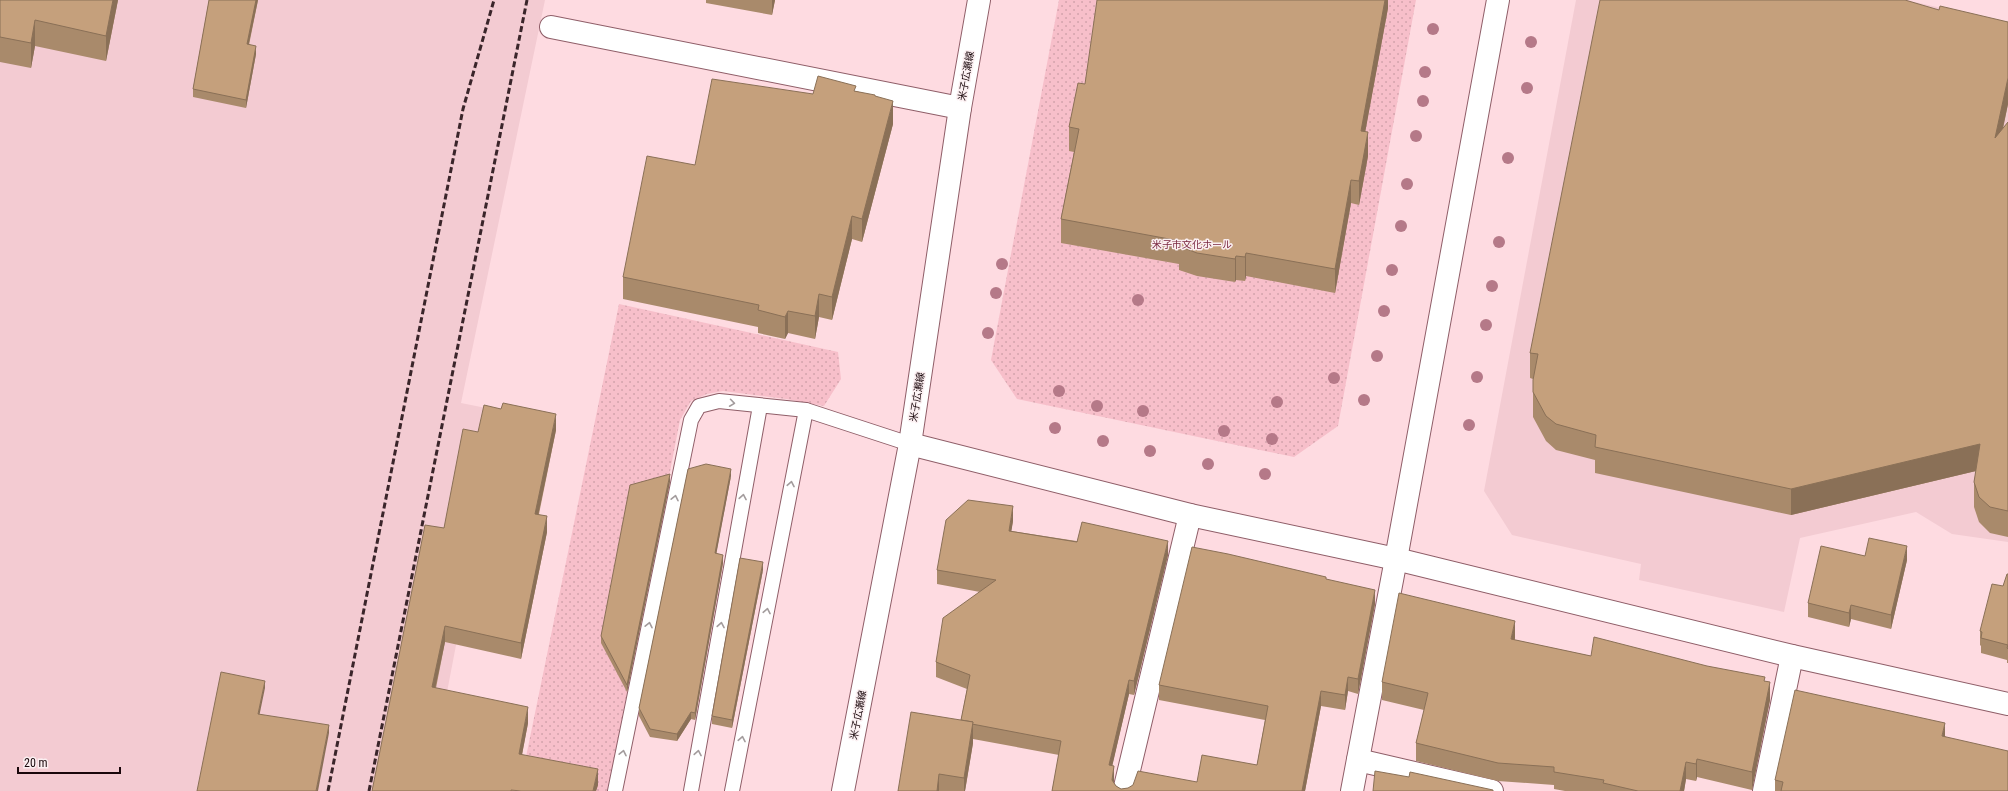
<svg xmlns="http://www.w3.org/2000/svg" width="2008" height="791" font-family="'Roboto Condensed','Noto Sans JP',sans-serif">
<style>
.built{fill:#f3cbd2}
.grass{fill:url(#grass-dots)}
.lines{fill:none;stroke-linecap:round;stroke-linejoin:round}
.lane-casing{stroke:#8f5e68;stroke-width:16}
.street-casing{stroke:#8f5e68;stroke-width:24}
.secondary-casing{stroke:#8f5e68;stroke-width:24}
.lane{stroke:#fff;stroke-width:14}
.street{stroke:#fff;stroke-width:22}
.secondary{stroke:#fff;stroke-width:22}
.rail{stroke:#3a252a;stroke-width:3;stroke-dasharray:6 3;stroke-linecap:butt}
.tree{fill:#b57988}
.wall{fill:#a98a6b}
.shaded-wall{fill:#8a7057}
.building{fill:#c5a07c;stroke:#8a7057}
.oneway{stroke:#a39c9d}
.labels{text-anchor:middle;dominant-baseline:central;stroke-width:3;stroke-linejoin:round;paint-order:stroke}
.street-label{font-size:10px;fill:#19070b;stroke:#fbeff1}
.park-label{font-size:10px;fill:#7a2840;stroke:#fbeff1}
</style>
<defs>
<pattern id="grass-dots" width="8" height="8" patternUnits="userSpaceOnUse"><rect width="8" height="8" fill="#f7bfca"/><path d="M2 2h.1M6 6h.1" fill="none" stroke="#d3a3ac" stroke-width="1.8" stroke-linecap="round"/></pattern>
</defs>
<rect width="100%" height="100%" fill="#fedbe1"/>
<g class="built">
<path d="M0 0H545L461 403 501 411 428 791H0Z"/>
<path d="M1576 0H1906L2008 23V542L1952 534 1916 512 1800 538 1784 612 1639 580 1641 564 1512 535 1484 491Z"/>
</g>
<g class="grass">
<path d="M1059 0H1416L1338 426 1294 457 1017 399 991 360Z"/>
<path d="M619 304 838 352 841 379 824 406 786 399 723 391 707 394 691 401 680 420 608 791H519Z"/>
</g>
<g class="lines">
<defs>
<g id="lane">
<path d="M615 791 691 420 699 406 719 401 806 410 910 444"/>
<path d="M691 791 760 406"/>
<path d="M732 791 806 410"/>
</g>
<g id="street">
<path d="M551 27 960 108"/>
<path d="M1358 760 1492 791"/>
<path d="M1124 791 1190 515"/>
<path d="M1352 791 1396 559"/>
<path d="M1764 791 1792 656"/>
</g>
<g id="secondary">
<path d="M910 444 1190 515 1396 559 1498 0"/>
<path d="M1396 559 1792 656 2008 704"/>
<path d="M843 791 910 444 960 108 979 0"/>
</g>
</defs>
<use href="#lane" class="lane-casing"/>
<use href="#street" class="street-casing"/>
<use href="#secondary" class="secondary-casing"/>
<use href="#lane" class="lane"/>
<use href="#street" class="street"/>
<use href="#secondary" class="secondary"/>
<g class="rail">
<path d="M328 791 463 109 494 0"/>
<path d="M369 791 527 0"/>
</g>
</g>
<g class="tree">
<circle cx="1433" cy="29" r="6"/>
<circle cx="1531" cy="42" r="6"/>
<circle cx="1425" cy="72" r="6"/>
<circle cx="1527" cy="88" r="6"/>
<circle cx="1423" cy="101" r="6"/>
<circle cx="1416" cy="136" r="6"/>
<circle cx="1508" cy="158" r="6"/>
<circle cx="1407" cy="184" r="6"/>
<circle cx="1401" cy="226" r="6"/>
<circle cx="1499" cy="242" r="6"/>
<circle cx="1002" cy="264" r="6"/>
<circle cx="1392" cy="270" r="6"/>
<circle cx="1492" cy="286" r="6"/>
<circle cx="996" cy="293" r="6"/>
<circle cx="1138" cy="300" r="6"/>
<circle cx="1384" cy="311" r="6"/>
<circle cx="1486" cy="325" r="6"/>
<circle cx="988" cy="333" r="6"/>
<circle cx="1377" cy="356" r="6"/>
<circle cx="1477" cy="377" r="6"/>
<circle cx="1334" cy="378" r="6"/>
<circle cx="1059" cy="391" r="6"/>
<circle cx="1364" cy="400" r="6"/>
<circle cx="1277" cy="402" r="6"/>
<circle cx="1097" cy="406" r="6"/>
<circle cx="1143" cy="411" r="6"/>
<circle cx="1469" cy="425" r="6"/>
<circle cx="1055" cy="428" r="6"/>
<circle cx="1224" cy="431" r="6"/>
<circle cx="1272" cy="439" r="6"/>
<circle cx="1103" cy="441" r="6"/>
<circle cx="1150" cy="451" r="6"/>
<circle cx="1208" cy="464" r="6"/>
<circle cx="1265" cy="474" r="6"/>
</g>
<g class="wall">
<path d="M0 0H118L106 61 35 46 31 68 0 62Z"/>
<path d="M209 0H258L249 45 256 54 246 108 193 97V89Z"/>
<path d="M706 0H775L772 15 706 3Z"/>
<path d="M1388 0V8L1365 132 1368 156 1359 205 1351 203 1335 293 1246 276 1245 281 1236 280 1235 282 1197 276 1179 270V264L1061 243V219L1074 152 1069 151V127L1085 84Z"/>
<path d="M1939 10 2008 22V104L2003 129 2008 122V537L1990 533 1979 522 1974 507V482L1976 471 1791 515 1595 473V460L1556 450 1546 441 1533 417V379L1530 378V353Z"/>
<path d="M856 91 875 97 893 124 862 242 852 239 832 320 819 317 815 339 788 333 785 339 758 333V327L623 299V277L695 165 813 94Z"/>
<path d="M501 409 556 430 539 514 547 532 521 659 445 642 436 688 528 723 522 755 598 785 596 791H372L444 528 478 432Z"/>
<path d="M731 476 716 554 723 563 695 720 691 719 677 741 650 737 639 716V708Z"/>
<path d="M670 482 627 692 601 643V636Z"/>
<path d="M1013 521 1011 531 1168 555 1134 695 1129 694 1112 766 1113 782 1116 786 1121 789 1197 782 1257 765 1265 720 1159 700V685L1326 580 1375 604 1358 694 1348 691 1345 710 1321 706 1305 791H1052L1059 755 973 739V743L965 791H898L961 720 967 689 936 677V662L980 592 937 584V570Z"/>
<path d="M1865 556 1907 560 1891 629 1851 619 1849 627 1808 617V603Z"/>
<path d="M763 570 732 728 712 724V716Z"/>
<path d="M2008 574V663H2007V660L1981 653V646L1980 645V631L2003 586Z"/>
<path d="M1515 638V640L1591 656 1765 681 1770 700 1752 790 1697 777 1696 781 1686 779 1684 791H1565L1554 789V785L1498 781 1416 761V743L1424 710 1382 700V682Z"/>
<path d="M1945 736 2008 791H1775V780Z"/>
</g>
<g class="shaded-wall">
<path d="M113 0H118L106 61V36Z"/>
<path d="M256 0H258L247 52V44Z"/>
<path d="M772 0H775L772 15Z"/>
<path d="M1385 0H1388V8L1361 155V131Z"/>
<path d="M35 20V46L31 68V43Z"/>
<path d="M256 46V54L246 108V100Z"/>
<path d="M2008 78V104L1995 164V138Z"/>
<path d="M893 101V124L862 242V219Z"/>
<path d="M1368 132V156L1359 205V181Z"/>
<path d="M1351 180V203L1335 293V269Z"/>
<path d="M852 216V239L832 320V297Z"/>
<path d="M1246 253V276L1245 281V257Z"/>
<path d="M1236 256V280L1235 282V259Z"/>
<path d="M819 294V317L815 339V316Z"/>
<path d="M788 311V333L785 339V317Z"/>
<path d="M556 414V430L535 530V514Z"/>
<path d="M1980 444V470L1791 515V489Z"/>
<path d="M731 469V476L715 561V553Z"/>
<path d="M670 474V482L627 692V685Z"/>
<path d="M1013 506V521L1009 546V531Z"/>
<path d="M547 516V532L521 659V643Z"/>
<path d="M1168 541V555L1134 695V681Z"/>
<path d="M1907 546V560L1891 629V615Z"/>
<path d="M723 555V563L695 720V713Z"/>
<path d="M763 562V570L732 728V720Z"/>
<path d="M1375 590V604L1358 694V679Z"/>
<path d="M1851 605V619L1849 627V613Z"/>
<path d="M1515 621V638L1511 656V639Z"/>
<path d="M445 626V642L432 703V687Z"/>
<path d="M1348 677V691L1345 710V695Z"/>
<path d="M1129 680V694L1109 780V765Z"/>
<path d="M265 681V688L258 722V714Z"/>
<path d="M1770 682V700L1752 790V772Z"/>
<path d="M1321 691V706L1305 791H1302Z"/>
<path d="M528 707V723L519 770V754Z"/>
<path d="M691 712V719L677 741V734Z"/>
<path d="M973 722V743L965 791H964V778Z"/>
<path d="M1945 723V738L1942 736Z"/>
<path d="M329 725V733L318 791H316Z"/>
<path d="M1697 759V777L1696 781V764Z"/>
<path d="M1686 762V779L1684 791H1680Z"/>
<path d="M1114 766V781L1113 791 1112 780Z"/>
<path d="M598 769V785L596 791H593Z"/>
<path d="M939 774V791H937Z"/>
</g>
<g class="building">
<path d="M0 0H113L106 36 35 20 31 43 0 37Z"/>
<path d="M209 0H256L247 44 256 46 246 100 193 89Z"/>
<path d="M1097 0H1385L1361 131 1368 132 1359 181 1351 180 1335 269 1246 253 1245 257 1236 256 1235 259 1197 253 1179 246 1180 241 1061 219 1079 129 1069 127 1078 83 1085 84Z"/>
<path d="M1600 0H1905L1939 10 1940 6 2008 22V78L1995 138 2008 122V511L1990 507 1979 497 1974 482 1980 444 1791 489 1595 447 1596 435 1556 424 1546 416 1533 392V380L1538 354 1530 353Z"/>
<path d="M818 76 856 86 854 91 875 95V96L893 101 862 219 852 216 832 297 819 294 815 316 788 311 785 317 758 310 759 305 623 277 647 156 695 165 712 79 813 94Z"/>
<path d="M503 403 556 414 535 514 547 516 521 643 445 626 432 687 528 707 519 754 598 769 593 791H521L511 790V791H372L425 525 444 528 463 429 478 432 484 405 501 409Z"/>
<path d="M706 464 731 469 715 553 723 555 695 713 691 712 677 734 650 729 639 708 688 469Z"/>
<path d="M670 474 627 685 601 636 630 485Z"/>
<path d="M968 500 1013 506 1009 531 1077 542 1082 522 1168 541 1134 681 1129 680 1109 765 1114 766 1112 780 1116 786 1121 789 1128 788 1133 785 1138 771 1197 782 1202 755 1257 765 1268 706 1159 685 1192 547 1228 554 1326 577V579L1375 590 1358 679 1348 677 1345 695 1321 691 1302 791H1052L1061 741 972 724 973 722 961 720 970 675 936 662 943 618 996 580 937 570 946 520Z"/>
<path d="M1869 538 1907 546 1891 615 1851 605 1849 613 1808 603 1821 546 1865 556Z"/>
<path d="M740 558 763 562 732 720 712 716Z"/>
<path d="M2007 574H2008V649L2007 648 2008 645 1981 638 1982 632 1980 631 1992 584 2003 586Z"/>
<path d="M1399 593 1515 621 1511 639 1591 656 1594 637 1707 666 1765 677 1764 681 1770 682 1752 772 1697 759 1696 764 1686 762 1680 791H1638L1603 783 1604 780 1554 772V767L1498 763 1416 743 1428 693 1382 682Z"/>
<path d="M221 672 265 681 258 714 329 725 316 791H197Z"/>
<path d="M1795 690 1945 723 1942 736 2008 751V791H1781L1783 782 1775 780Z"/>
<path d="M911 712 973 722 964 778 939 774 937 791H898Z"/>
<path d="M1375 771 1409 777 1410 772 1493 790V791H1373Z"/>
</g>
<defs><path id="oneway-chevron" d="M-2-3.5L2.5 0L-2 3.5" fill="none" stroke-width="1.6" stroke-linecap="round" stroke-linejoin="round"/></defs>
<g class="oneway">
<use href="#oneway-chevron" transform="translate(732 403) rotate(8)"/>
<use href="#oneway-chevron" transform="translate(791 484) rotate(-79)"/>
<use href="#oneway-chevron" transform="translate(743 497) rotate(-80)"/>
<use href="#oneway-chevron" transform="translate(675 498) rotate(-78)"/>
<use href="#oneway-chevron" transform="translate(767 611) rotate(-79)"/>
<use href="#oneway-chevron" transform="translate(649 625) rotate(-78)"/>
<use href="#oneway-chevron" transform="translate(721 625) rotate(-80)"/>
<use href="#oneway-chevron" transform="translate(742 739) rotate(-79)"/>
<use href="#oneway-chevron" transform="translate(623 753) rotate(-78)"/>
<use href="#oneway-chevron" transform="translate(698 753) rotate(-80)"/>
</g>
<g class="labels">
<g class="street-label">
<text transform="translate(966 76) rotate(-80)">米子広瀬線</text>
<text transform="translate(917 397) rotate(-81)">米子広瀬線</text>
<text transform="translate(858 715) rotate(-79)">米子広瀬線</text>
</g>
<g class="park-label">
<text x="1192" y="244">米子市文化ホール</text>
</g>
</g>
<path d="M18 767v6h102v-6" fill="none" stroke="#19070b" stroke-width="2"/>
<text x="24" y="767" font-size="12" fill="#19070b" stroke="#fbeff1" stroke-width="3" paint-order="stroke">20 m</text>
</svg>
